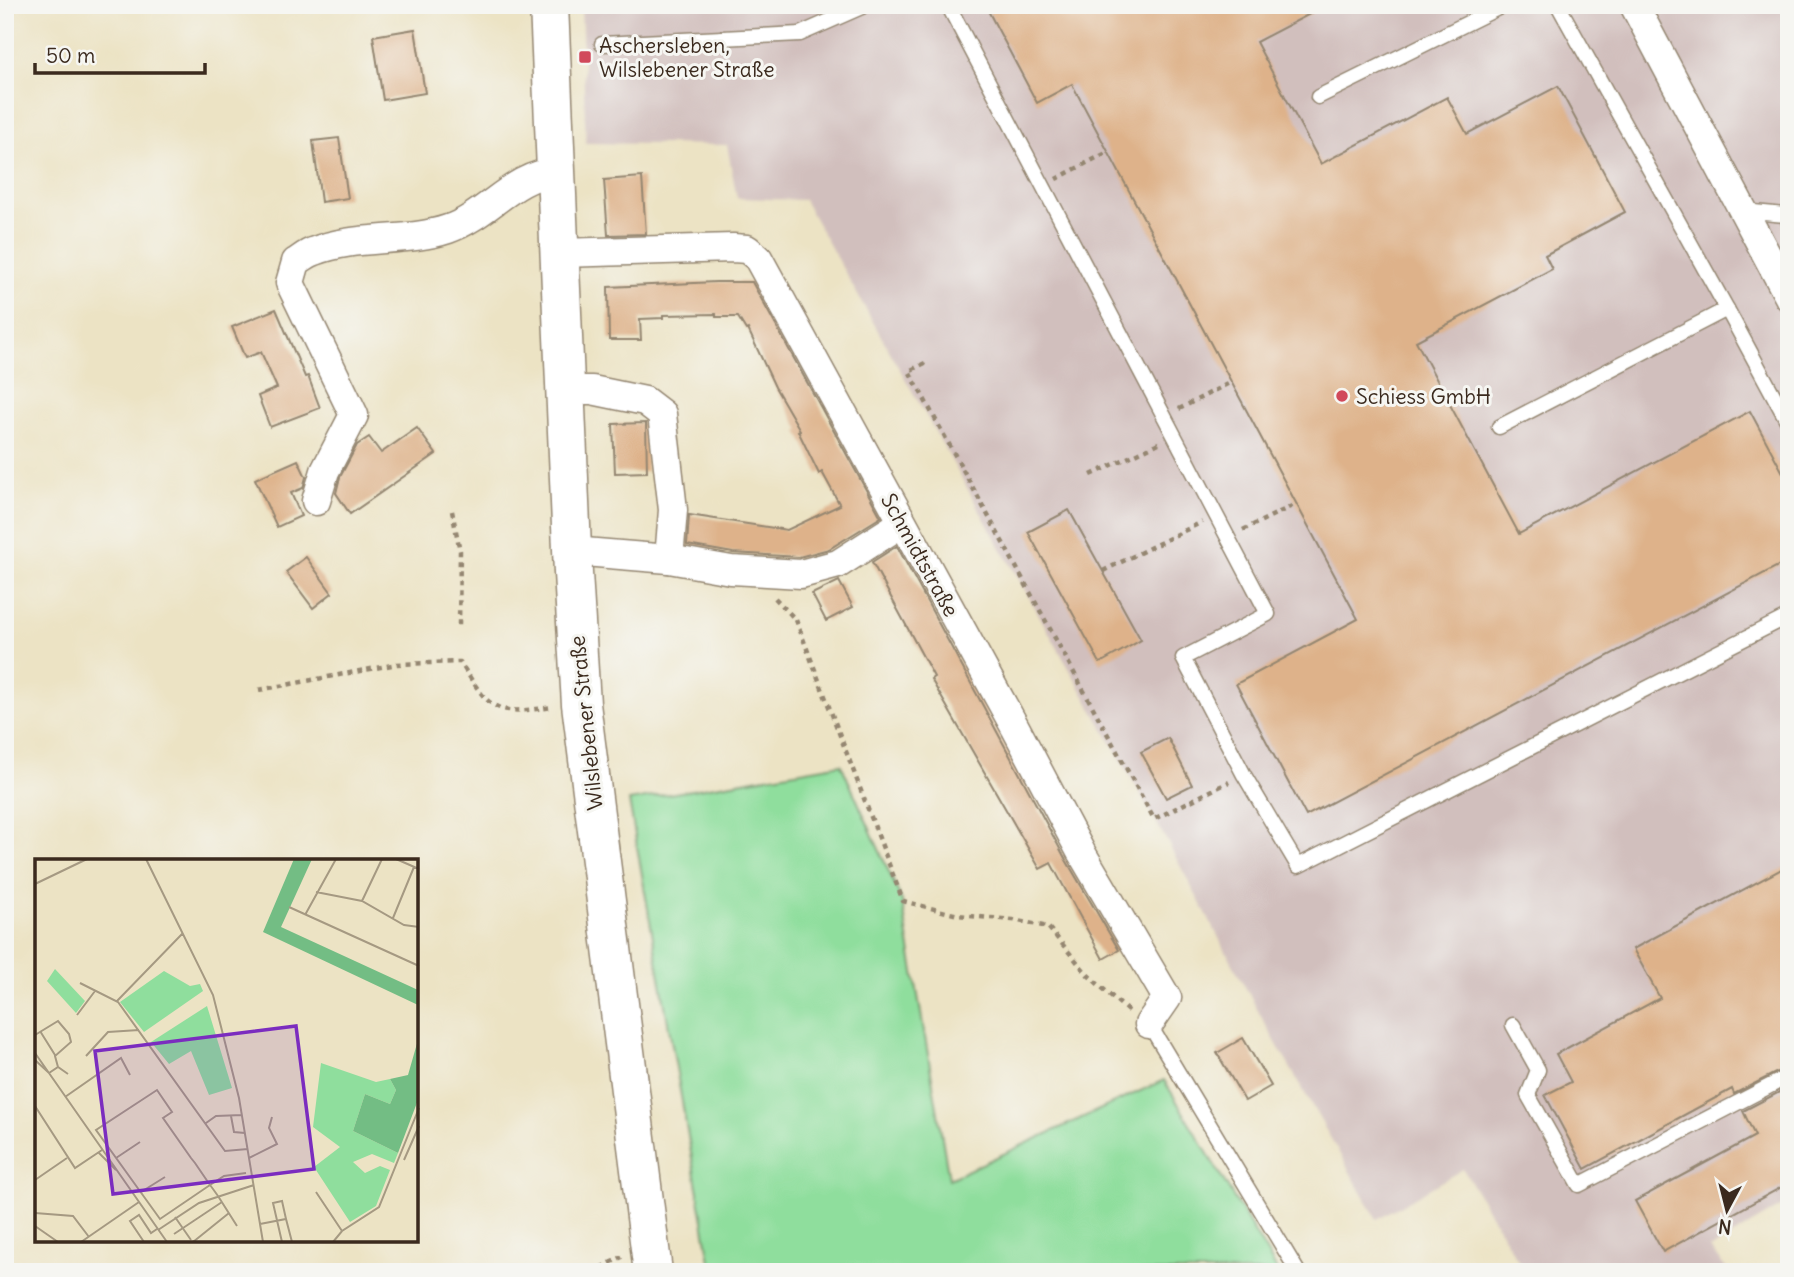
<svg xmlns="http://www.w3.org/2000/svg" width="1794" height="1277" font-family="Delius,sans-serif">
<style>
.industrial{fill:#d1bfbd}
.green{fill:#8fde9d;stroke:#65845e;stroke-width:2}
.building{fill:#deb28a}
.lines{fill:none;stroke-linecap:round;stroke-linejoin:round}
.lane-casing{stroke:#948671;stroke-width:17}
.street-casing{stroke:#948671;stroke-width:31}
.secondary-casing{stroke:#948671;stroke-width:41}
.path{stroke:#948671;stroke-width:4.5;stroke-dasharray:5 5;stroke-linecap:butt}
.lane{stroke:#fff;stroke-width:14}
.street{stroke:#fff;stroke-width:28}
.secondary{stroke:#fff;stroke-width:38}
.poi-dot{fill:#d1495b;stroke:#f6f6f2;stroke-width:2.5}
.labels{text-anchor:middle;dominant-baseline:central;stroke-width:6;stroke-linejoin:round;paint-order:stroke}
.poi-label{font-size:21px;fill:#3b2a1e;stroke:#f6f6f2;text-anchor:start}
.street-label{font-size:21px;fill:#3b2a1e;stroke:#f6f6f2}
.inset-road{fill:none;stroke:#a59982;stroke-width:2}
.view{fill:#7b2cbf;fill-opacity:0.15;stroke:#7b2cbf;stroke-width:3.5}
.inset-edge{fill:none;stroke:#3b2a1e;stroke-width:3.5}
</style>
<rect width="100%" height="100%" fill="#f6f6f2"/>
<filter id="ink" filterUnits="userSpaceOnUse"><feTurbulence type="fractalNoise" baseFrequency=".0143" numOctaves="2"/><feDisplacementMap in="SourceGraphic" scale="14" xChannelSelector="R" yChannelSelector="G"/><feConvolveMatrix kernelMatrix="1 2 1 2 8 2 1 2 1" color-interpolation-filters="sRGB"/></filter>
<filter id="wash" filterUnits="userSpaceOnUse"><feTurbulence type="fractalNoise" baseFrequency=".00686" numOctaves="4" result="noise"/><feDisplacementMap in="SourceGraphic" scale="28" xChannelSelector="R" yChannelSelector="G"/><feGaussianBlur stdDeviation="1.57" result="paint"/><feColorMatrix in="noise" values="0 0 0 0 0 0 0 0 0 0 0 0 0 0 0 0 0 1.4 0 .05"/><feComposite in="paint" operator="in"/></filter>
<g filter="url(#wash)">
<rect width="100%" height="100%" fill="#ece3c4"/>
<path class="industrial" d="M581 5H1789V1202L1710 1249 1729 1272H1525L1463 1169 1377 1219 1264 1022 1168 843 804 200 737 198 727 145 586 143Z"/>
<path class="green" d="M841 764 902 901 949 1179 1164 1080 1278 1272H712L629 801Z"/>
<g id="blocks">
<g class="building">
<path d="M985 5H1327L1256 42 1321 164 1447 97 1467 134 1558 86 1625 212 1545 255 1552 269 1416 341 1519 534 1750 411 1789 484V560L1306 816 1236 684 1358 619 1072 84 1037 103Z"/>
<path d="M415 29 425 93 383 100 373 36Z"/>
<path d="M339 138 348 198 321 202 313 141Z"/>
<path d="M642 177 646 234 608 235 604 180Z"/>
<path d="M716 282H752L881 517 829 549 799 557 733 553 687 545 689 515 787 530 840 505 822 472 819 474 798 431 800 430 775 387 748 329 746 330 738 317H716V314L663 315V318L640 319 641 340H609L608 287Z"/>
<path d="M276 309 305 377 308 376 320 408 270 427 258 396 277 388 261 352 245 358 232 327Z"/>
<path d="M646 423 647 472 615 473 613 424Z"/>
<path d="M417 428 436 454 350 514 336 493 340 477 357 445 369 437 381 453Z"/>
<path d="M298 460 306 477 303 488 291 493 301 516 277 527 255 479Z"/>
<path d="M1069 510 1141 640 1100 663 1028 532Z"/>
<path d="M897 546 1066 860 1119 950 1103 959 1051 863 1040 869 931 679 934 677 872 562Z"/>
<path d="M306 557 332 593 313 608 286 572Z"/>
<path d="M839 581 853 607 826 621 812 594Z"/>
<path d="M1168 738 1192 785 1166 798 1141 752Z"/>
<path d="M1789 865V1066L1734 1094 1732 1089 1585 1169 1545 1095 1571 1082 1556 1054 1660 998 1633 949Z"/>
<path d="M1243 1038 1271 1086 1245 1101 1217 1053Z"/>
<path d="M1789 1087V1183L1663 1252 1635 1201 1755 1136 1743 1111Z"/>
</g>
</g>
</g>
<g filter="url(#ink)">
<use href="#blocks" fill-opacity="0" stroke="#948671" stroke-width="2"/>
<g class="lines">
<defs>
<g id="lane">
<path d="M948 5 1268 614 1183 658 1244 775 1298 866 1789 616"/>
<path d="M1558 5 1727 309 1789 424"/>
<path d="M602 44 800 34 866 5"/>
<path d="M1318 97 1504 5"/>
<path d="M1743 211 1785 215 1789 222"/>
<path d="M1499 427 1727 309"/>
<path d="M1149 1024 1298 1272"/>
<path d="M1513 1025 1538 1070 1528 1095 1579 1185 1789 1076"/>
</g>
<g id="street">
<path d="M1634 5 1789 297"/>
<path d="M560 253 733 248 747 249 758 258 1015 727 1081 852 1167 998 1149 1024"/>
<path d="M566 390H592L645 401 662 414 673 510 669 559"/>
<path d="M316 501 325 471 354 415 290 283 296 262C302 258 308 253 315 251 353 235 407 243 448 229 487 216 513 175 556 172"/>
<path d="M572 551 669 559 731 570 801 574 838 564 902 523"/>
</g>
<path id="secondary" d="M549 5 573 573 581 704 653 1272"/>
</defs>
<use href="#lane" class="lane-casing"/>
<use href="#street" class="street-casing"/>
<use href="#secondary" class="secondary-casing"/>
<g class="path">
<path d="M1056 179 1108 152"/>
<path d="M925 363 909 371 1154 819 1229 782"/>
<path d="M1179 409 1231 382"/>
<path d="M1091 475 1161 442"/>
<path d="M452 511 460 551 459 626"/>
<path d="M1243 530 1296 504"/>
<path d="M1103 571 1202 522"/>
<path d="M775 598 796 620 903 901 958 915 1013 920 1048 927 1088 975 1130 1013"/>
<path d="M259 690 397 664 460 662C492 712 493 715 553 707"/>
<path d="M592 1272 622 1257"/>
</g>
<use href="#lane" class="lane"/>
<use href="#street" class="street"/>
<use href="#secondary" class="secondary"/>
</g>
</g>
<g class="poi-dot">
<rect x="578" y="50" width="14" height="14" rx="3.5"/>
<circle cx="1342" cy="396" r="7"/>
</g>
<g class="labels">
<g class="poi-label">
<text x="599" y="45">Aschersleben,<tspan x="599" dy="24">Wilslebener Straße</tspan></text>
<text x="1356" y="396">Schiess GmbH</text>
</g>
<g class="street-label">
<text transform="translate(920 555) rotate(61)">Schmidtstraße</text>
<text transform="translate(586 723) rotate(-96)">Wilslebener Straße</text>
</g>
</g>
<g transform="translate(35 859)">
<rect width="383" height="383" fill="#ece3c4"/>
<path d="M20 110 50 142 41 154 12 122ZM129 112 155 127 165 125 168 132 109 173 85 143ZM172 147 197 229 174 236 156 192 134 205 116 183ZM286 204 341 223 355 220 361 231 355 245 330 235 318 272 363 294 359 304 337 295 318 303 330 314 345 307 355 311 341 347 315 363 279 308 305 288 278 268Z" fill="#8fde9d"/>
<path d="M259 0H277L246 68 383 131V146L228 73ZM383 181V241L363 294 318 272 330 235 355 245 361 231 355 220 373 216Z" fill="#73bd84"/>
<path class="inset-road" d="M111 0 178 136 204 239 228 383M361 0 384 10M0 25 52 0M281 33 327 42 369 66 384 68M327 42 347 0M254 48 384 107M270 56 301 0M358 59 379 8M45 124 83 143 190 292 213 290M82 142 148 74M42 156 60 132M5 172 20 196M0 176 23 162 34 175 36 183 20 197 23 208M0 194 132 383M51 197 73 173 104 171M0 201 14 214 23 208 33 215M30 238 86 199 95 216M0 247 40 309 67 291M196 257 199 273 210 274M171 264 181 257 207 256M63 293 81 311M81 299 105 283M214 299 242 285 234 269 237 258M369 301 384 267M0 321 32 299M106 333 130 318M281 333 307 372M0 354 38 357 54 378M140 358 156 381M225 365 251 360 257 383M0 367 23 383M202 367 183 337 178 330 175 326 160 304 156 299 128 259 137 253 122 231 61 271 125 360 175 326 189 317 211 314M123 371 164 344 219 326M139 375 187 343M46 383 104 343M109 383 95 362 104 356 116 374 122 370M158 383 194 354M247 383 238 344 247 342 251 360M298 383 307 372 344 348 384 249"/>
<path class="view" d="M261 167 279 310 78 335 60 192Z"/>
<rect width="383" height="383" class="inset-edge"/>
</g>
<rect width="1794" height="1277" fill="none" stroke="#f6f6f2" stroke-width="28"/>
<g transform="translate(1727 1210) rotate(187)" stroke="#f6f6f2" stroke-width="5" paint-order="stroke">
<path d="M0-5L12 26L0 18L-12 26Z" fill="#3b2a1e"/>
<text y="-10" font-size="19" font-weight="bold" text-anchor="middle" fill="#3b2a1e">N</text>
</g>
<path d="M35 63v10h170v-10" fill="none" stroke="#3b2a1e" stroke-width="3.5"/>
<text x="46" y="63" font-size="21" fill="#3b2a1e" stroke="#f6f6f2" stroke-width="5" paint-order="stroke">50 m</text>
</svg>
